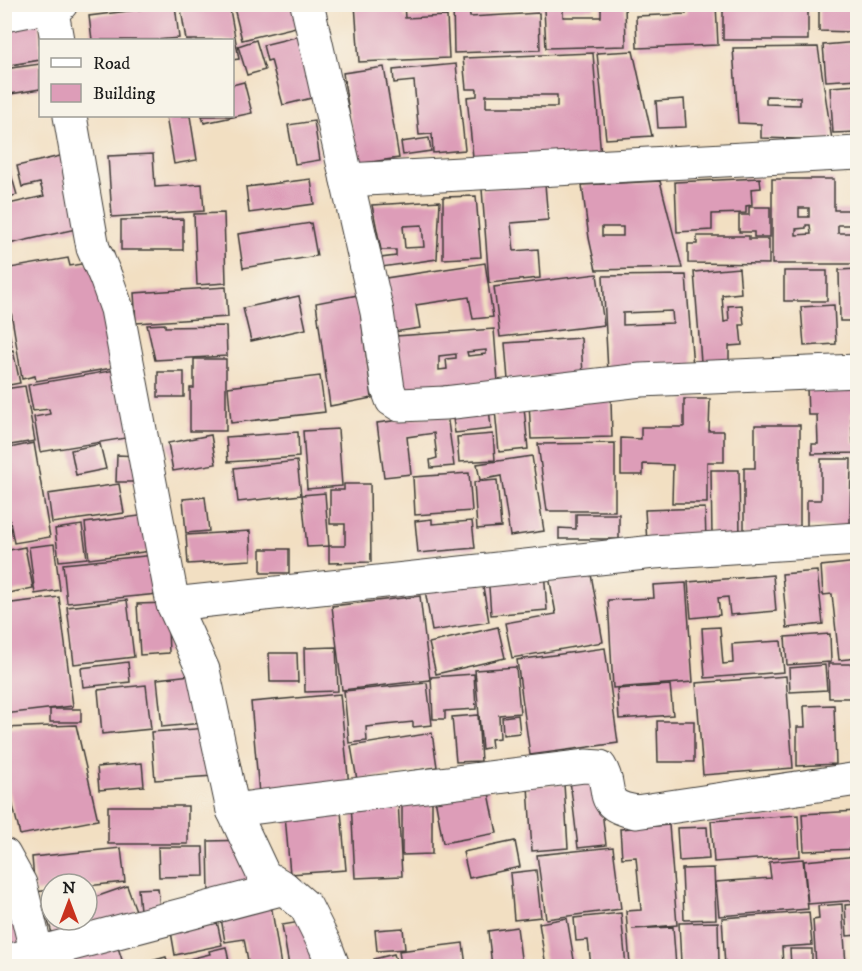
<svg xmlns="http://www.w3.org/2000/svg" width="862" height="971" font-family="'IM FELL DW Pica',serif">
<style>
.building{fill:#dd9db8;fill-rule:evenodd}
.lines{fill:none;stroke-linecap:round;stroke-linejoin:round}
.minor-casing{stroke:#3c3935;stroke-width:35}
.minor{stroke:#fff;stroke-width:33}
</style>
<rect width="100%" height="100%" fill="#f7f3e8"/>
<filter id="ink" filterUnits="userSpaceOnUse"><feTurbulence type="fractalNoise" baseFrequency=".0167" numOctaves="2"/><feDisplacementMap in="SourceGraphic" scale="12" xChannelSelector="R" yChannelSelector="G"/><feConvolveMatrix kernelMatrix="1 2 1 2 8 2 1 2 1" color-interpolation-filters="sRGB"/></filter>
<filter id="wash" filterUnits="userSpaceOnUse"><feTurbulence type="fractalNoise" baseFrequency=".008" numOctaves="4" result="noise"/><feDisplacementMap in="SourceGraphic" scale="24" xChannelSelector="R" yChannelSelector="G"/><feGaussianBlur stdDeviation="1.35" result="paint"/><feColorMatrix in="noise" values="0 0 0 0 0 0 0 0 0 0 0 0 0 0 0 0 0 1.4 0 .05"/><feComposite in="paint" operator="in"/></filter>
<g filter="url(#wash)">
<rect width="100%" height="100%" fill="#f2dfc2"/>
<g id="blocks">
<g class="building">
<path d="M205 4H229L239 59 232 60V40H186L181 9Z"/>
<path d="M233 4H295L300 26 242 40Z"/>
<path d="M355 4H404L405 18 447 16 449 58 359 62Z"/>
<path d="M453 4H529V7L469 9 470 17 539 13 540 50 454 53Z"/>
<path d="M531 4H594V9H563V17H601V4H625L626 46 546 48 544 9 531 10Z"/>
<path d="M686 4H716L718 45 637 48 636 16 686 14Z"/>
<path d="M723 4H736V8H758V4H808V40H723Z"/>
<path d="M175 5 179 38 156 40H92L89 16Z"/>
<path d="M819 5H854L853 32 819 31Z"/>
<path d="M39 20 40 60 4 66V25Z"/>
<path d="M300 36 316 97 283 105 271 60 267 61 263 45Z"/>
<path d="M256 40 265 70 247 75 238 46Z"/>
<path d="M858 42V79L826 81 823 45Z"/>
<path d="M818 47 832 140 761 138V124L738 123 733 48ZM766 96 800 97V105L766 104Z"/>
<path d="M633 51 652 136 606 139 597 53Z"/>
<path d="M593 53 601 158 473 157 467 97 477 96V89H466L463 58ZM486 95H557V107H486Z"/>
<path d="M40 64V89L4 95V69Z"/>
<path d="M456 64 465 150 433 153 432 134 419 135 414 81 394 83 393 70Z"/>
<path d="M384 67 399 158 357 164 343 73Z"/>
<path d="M244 82 252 113 204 123 202 116H232V85Z"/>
<path d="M858 85V132L833 133 830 87Z"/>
<path d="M684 99 686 127 658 128 656 101Z"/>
<path d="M166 116H190L197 160 174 164Z"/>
<path d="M314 121 320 160 295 164 288 125Z"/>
<path d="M429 138 431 151 403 155 401 142Z"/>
<path d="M69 154 85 227 4 245V205L44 196 40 183 22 187 17 166Z"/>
<path d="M153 154 155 187 202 184 204 211 112 217 108 156Z"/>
<path d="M9 167 17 195 4 198V168Z"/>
<path d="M760 178 761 188 751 189 752 205 746 206V213L712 214V230L677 232 675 182Z"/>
<path d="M311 179 314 204 249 213 246 187Z"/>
<path d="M772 179H834V210H858V225H838V233H858V264H772ZM799 208H809V217H799ZM806 225H810L811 234 796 235V229L806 228Z"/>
<path d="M660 181 682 268 596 270 589 238 582 185ZM602 227H623V236H602Z"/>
<path d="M545 184 548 220 511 223 514 251 538 249 540 278 489 283 482 189Z"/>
<path d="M476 196 481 257 443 259V197Z"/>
<path d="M440 201 437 259 382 267 381 258 396 256V250H381L372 205ZM422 225 424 247 405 248 403 226Z"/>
<path d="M749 207H770V237H754V232H739V215H749Z"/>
<path d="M224 213 226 283 197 285 194 214Z"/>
<path d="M183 219V250H121V220Z"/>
<path d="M311 223 317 256 243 268 238 234Z"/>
<path d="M697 236H749V239H769V264L688 263V244H697Z"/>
<path d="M113 250 130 350V365L36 381 35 376 22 379 4 269 68 258 70 266 93 262 91 254Z"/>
<path d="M485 263 493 317 473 319 469 297 416 305 420 328 394 332 386 278Z"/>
<path d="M739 268 741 293 722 295 724 322 729 321 728 306 742 305 744 325H740L742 345 729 346V360L701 362 694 272Z"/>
<path d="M858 269V321H840L839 270Z"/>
<rect x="784" y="271" width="43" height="30"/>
<path d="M597 274 604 325 500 337 494 287Z"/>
<path d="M686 275 693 367 608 372 603 276ZM672 311 673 323 623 325V313Z"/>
<path d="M226 287 228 317 136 323 134 293Z"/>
<path d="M358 295 372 398 330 406 316 303Z"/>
<path d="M299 296 306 329 251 341 243 308Z"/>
<path d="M834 305 836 344 804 346 801 307Z"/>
<path d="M4 311 12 346 4 348Z"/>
<path d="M165 324V327L226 326 227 356 155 360 147 325Z"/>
<path d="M494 329 498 382 399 390 396 336ZM486 350V354L468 356 467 352ZM456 354V358L446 359 447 369 439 370V356Z"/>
<path d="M581 338 583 376 508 380 505 343Z"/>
<path d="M13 350 20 383 4 386V351Z"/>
<path d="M194 359H226V431H190V388H194Z"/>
<path d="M121 369 132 437 40 452 34 417 50 414 49 409 33 411 28 385Z"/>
<rect x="158" y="372" width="26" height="25"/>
<path d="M320 376 325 412 231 423 228 387Z"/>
<path d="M25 386 35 441 4 446V389Z"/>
<path d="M858 386V412L851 413 853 443 858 442V453L812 454V444H818L817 415H808L807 388Z"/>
<path d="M684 399H710L709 431H724V462H707V503H672L673 465 643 464V475H621V438L641 439V427H684Z"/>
<path d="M611 400 612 437 531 439 529 403Z"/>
<path d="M489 407 491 429 455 433 452 411Z"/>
<path d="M524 407 528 449 499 452 495 410Z"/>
<path d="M447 414 454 466 431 468 430 460 437 458 434 433 407 437 411 474 384 477 377 423Z"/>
<path d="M755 425H800V535H744V468H755Z"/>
<path d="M338 429 342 486 307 489 303 431Z"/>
<path d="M298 432 299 457 228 462 226 437Z"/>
<path d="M493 434 495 460 459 462 457 437Z"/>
<path d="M211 435 216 464 173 471 168 443Z"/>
<path d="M34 443 50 537 14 543 4 490V449Z"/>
<path d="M615 443V511H547L538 444Z"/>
<path d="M100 444 106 469 76 475 71 450Z"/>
<path d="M117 455 139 456 138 482H116Z"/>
<path d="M532 456 544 531 510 536 501 476 480 480 477 464Z"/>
<path d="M821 459H851L850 527H807V500H821Z"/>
<path d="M297 461 301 495 238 502 234 468Z"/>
<path d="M711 470H739L740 538 712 539Z"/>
<path d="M469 473 472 511 415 515 413 477Z"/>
<path d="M497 480 501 527 477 529 474 482Z"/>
<path d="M119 484 124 513 52 523 48 494Z"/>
<path d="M344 484H370L371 562 329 563V546L307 547 302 495 325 493 329 546H345V524H330V490H344Z"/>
<path d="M205 497 209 531 186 533 183 499Z"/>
<rect x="855" y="505" width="3" height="23"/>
<path d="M705 508 706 540 647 543 645 510Z"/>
<path d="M576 514H619V539H559V528L576 529Z"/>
<path d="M147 515 151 551 89 559 85 523Z"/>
<path d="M432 519V524L472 521 475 548 418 553 415 521Z"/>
<path d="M82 525 87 558 59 561 55 529Z"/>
<path d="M250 531 251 560 188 564 186 535Z"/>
<path d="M54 544 60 590 35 594 29 547Z"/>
<path d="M25 547 33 588 4 594V551Z"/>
<rect x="261" y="549" width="28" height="24"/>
<path d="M155 555 158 594 67 603 63 564Z"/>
<path d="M858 562V658L839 660 832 594 823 595 821 566Z"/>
<path d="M589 563 603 642 512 658 505 623 556 614 548 571Z"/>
<path d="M544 570 547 610 491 615 488 574Z"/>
<path d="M817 571 823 624 787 628 782 574Z"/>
<path d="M481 575 489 622 432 631 424 584Z"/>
<path d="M773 575 776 611 730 615 728 597 718 598 720 615 691 618 688 582Z"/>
<path d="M686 583 693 682 613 688 608 600 654 598 653 585Z"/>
<path d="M420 596 430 680 342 690 332 606Z"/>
<path d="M59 597 73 706 4 714V604Z"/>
<path d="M127 600 134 657 74 664 67 607Z"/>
<path d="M167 603 169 653 140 655 137 604Z"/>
<path d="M498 627 505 658 436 674 429 643Z"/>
<path d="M720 627 723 664 733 663 732 644 781 641 784 672 705 678 702 628Z"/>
<path d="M830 634 831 662 787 665 785 637Z"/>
<path d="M336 647 338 691 305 692 304 648Z"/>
<path d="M605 648 618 743 530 755 517 660Z"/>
<path d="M269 653H297L298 682H270Z"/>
<path d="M128 662 130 682 83 687 81 668Z"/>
<path d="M828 664H858V735H856L855 698H829Z"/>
<path d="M825 665 827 690 790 692 789 668Z"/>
<path d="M516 667 520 713 499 715 500 738 491 739 492 747 482 749 475 670Z"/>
<path d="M208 673 213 722 162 727 157 679Z"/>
<path d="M474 674 476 709 445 711V719H433L431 677Z"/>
<path d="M786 676 793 768 703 775 696 683Z"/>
<path d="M427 683 432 725 413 727V722L366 727 367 741 349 743 344 691Z"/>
<path d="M146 685 151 729 102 734 98 690Z"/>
<path d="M670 685 673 715 619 719 617 689Z"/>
<path d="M340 694 349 786 259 794 251 702Z"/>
<path d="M834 705 836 764 797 766V727H805L804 706Z"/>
<rect x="50" y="709" width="31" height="13"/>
<path d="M478 715 481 761 456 762 452 717Z"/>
<path d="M518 715 520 733 503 735 502 717Z"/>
<path d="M657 721H694V762H658Z"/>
<path d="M76 725 98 820 20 835 4 769V728Z"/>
<path d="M210 728 214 776 155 780 151 732Z"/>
<path d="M432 733 437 767 357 780 351 746Z"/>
<path d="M142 763 144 786 99 790 97 767Z"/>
<path d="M598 776 606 845 578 848 570 780Z"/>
<path d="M564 784 568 848 532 851 528 786Z"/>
<path d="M488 788 497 833 443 843 435 798Z"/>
<path d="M398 800 402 876 355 878 351 802Z"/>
<path d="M432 800V854L402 855V801Z"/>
<rect x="108" y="806" width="80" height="38"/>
<path d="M341 811 346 870 290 874 285 815Z"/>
<path d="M858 811V849L804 851 802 814Z"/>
<path d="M798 815 800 856 714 862 711 821Z"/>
<path d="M669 825 677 925 632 929 673 927 676 966H630L626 911 641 910 636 857 622 858 620 829Z"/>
<path d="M707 827 709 859 679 861 677 828Z"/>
<path d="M251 840 252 893 209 894 208 841Z"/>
<path d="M515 841 520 867 469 878 463 852Z"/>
<path d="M158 847H203L204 876 159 877Z"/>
<path d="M613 847 621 909 546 919 537 855Z"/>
<path d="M121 848 125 882 87 886V884H51V890L35 892 32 857Z"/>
<path d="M858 856V900L808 904 804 861Z"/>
<path d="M803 859 808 909 719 916 716 882 771 878 769 862Z"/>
<path d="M714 868 716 919 684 920 682 869Z"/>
<path d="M536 870 541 917 514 920 510 873Z"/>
<path d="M4 883 31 947 4 954Z"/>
<path d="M127 886 138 916 55 943 46 914 51 912V920H87V900Z"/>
<path d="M158 888 161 920 141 921 138 889Z"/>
<path d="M271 904 281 966H249L244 939 225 942 220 912Z"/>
<path d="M842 904 846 966H816L813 920 819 919 818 906Z"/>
<path d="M858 904V935L847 936 845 905Z"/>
<path d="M809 912 812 945 782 947 783 966H725L722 918Z"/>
<path d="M621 913 626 966H591L588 940 576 941 574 918Z"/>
<path d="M216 917 222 945 175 955 170 926Z"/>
<path d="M567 918 575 966H546L539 923Z"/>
<path d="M312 920 320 965 289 966 282 925Z"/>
<path d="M718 922 719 962 681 963 679 923Z"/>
<path d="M517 927 522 966H492L488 931Z"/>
<path d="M403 928 405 949 377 951 375 930Z"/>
<path d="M115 938 124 966H68L64 953Z"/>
<path d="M463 943 466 966H401L399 951Z"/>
<path d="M226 947 230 966H153L151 961 166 957 168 964 210 954 209 951Z"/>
<path d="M790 949H812V966H791Z"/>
<path d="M394 954 398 966H376L374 959Z"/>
</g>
</g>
</g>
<g filter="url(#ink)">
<use href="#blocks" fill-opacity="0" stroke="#3c3935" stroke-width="1.5"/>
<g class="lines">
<defs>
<g id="minor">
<path d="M307 4 377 312 388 389 392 400 400 405 445 403 641 380 858 371"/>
<path d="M51 6 57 40"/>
<path d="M4 15 61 4"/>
<path d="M70 116 93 248 106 278 117 309 173 604 203 670 233 810 264 876 284 888 306 907 325 945 333 966"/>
<path d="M347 180 858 153"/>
<path d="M173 604 654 552 858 539"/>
<path d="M233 810 585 766 600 767C615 791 595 804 636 812L858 779"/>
<path d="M4 855 20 884 37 954"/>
<path d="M4 962 284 888"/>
</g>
</defs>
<use href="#minor" class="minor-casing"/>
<use href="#minor" class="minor"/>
</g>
</g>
<rect width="862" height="971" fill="none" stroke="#f7f3e8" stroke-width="24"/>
<rect x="39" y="39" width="195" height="78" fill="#f7f3e8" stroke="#9f9d96" stroke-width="1.5"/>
<rect x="51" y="58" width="30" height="9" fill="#ffffff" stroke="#9f9d96" stroke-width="1.5"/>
<text x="93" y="69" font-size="18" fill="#1c1c1c">Road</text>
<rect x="51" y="84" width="30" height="18" fill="#dd9db8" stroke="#9f9d96" stroke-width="1.5"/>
<text x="93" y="99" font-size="18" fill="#1c1c1c">Building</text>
<g transform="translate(69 902)"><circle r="28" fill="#f7f3e8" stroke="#9f9d96" stroke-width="1.5"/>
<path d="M0-4.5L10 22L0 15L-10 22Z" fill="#c8321e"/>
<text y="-9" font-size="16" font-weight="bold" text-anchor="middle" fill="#1c1c1c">N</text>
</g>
</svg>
